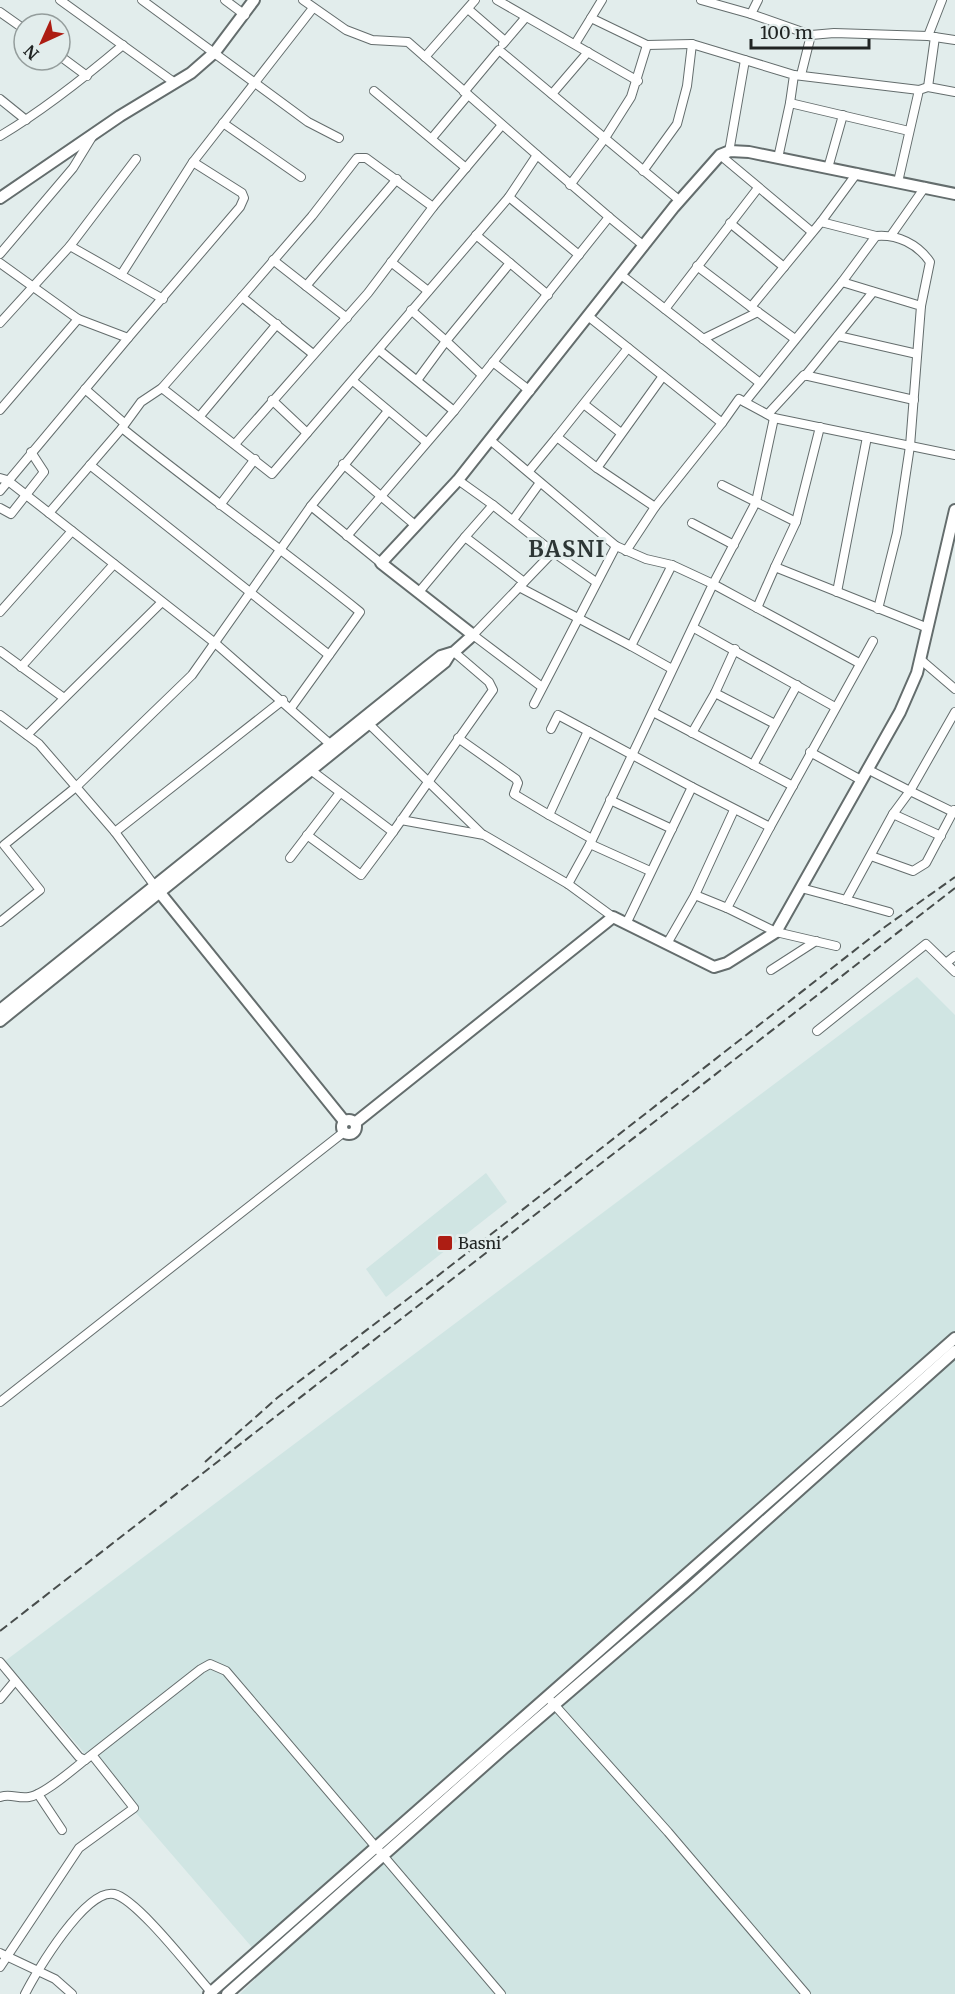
<svg xmlns="http://www.w3.org/2000/svg" width="955" height="1994" font-family="Merriweather,serif">
<style>
.built{fill:#d0e5e3}
.lines{fill:none;stroke-linecap:round;stroke-linejoin:round}
.street-casing{stroke:#646d6d;stroke-width:10}
.secondary-casing{stroke:#646d6d;stroke-width:14}
.street{stroke:#fff;stroke-width:8}
.secondary{stroke:#fff;stroke-width:10}
.rail{stroke:#484d4c;stroke-width:2;stroke-dasharray:9 4.5;stroke-linecap:butt}
.poi-dot{fill:#ad1d13;stroke:#e2edec;stroke-width:2}
.labels{text-anchor:middle;dominant-baseline:central;stroke-width:6;stroke-linejoin:round;paint-order:stroke}
.poi-label{font-size:16px;fill:#202423;stroke:#e2edec;text-anchor:start}
.district-label{font-size:22px;font-weight:bold;letter-spacing:1.5px;fill:#2d3635;stroke:#e2edec}
</style>
<rect width="100%" height="100%" fill="#e2edec"/>
<g class="built">
<path d="M917 977 955 1015V1994H240L268 1966 5 1661Z"/>
<path d="M486 1173 507 1202 386 1297 366 1269Z"/>
</g>
<g class="lines">
<defs>
<g id="street">
<path d="M60 0 175 83"/>
<path d="M142 0 308 122 339 138"/>
<path d="M225 0 245 15"/>
<path d="M497 0 638 81"/>
<path d="M602 0 591 18 647 45"/>
<path d="M701 0 751 14 758 0"/>
<path d="M942 0 928 36 955 40"/>
<path d="M468 9 505 41"/>
<path d="M0 12 24 29"/>
<path d="M751 14 811 35 834 33 928 36"/>
<path d="M503 44 526 17"/>
<path d="M575 44 591 18"/>
<path d="M60 56 87 76"/>
<path d="M425 57 475 0"/>
<path d="M794 75 919 90"/>
<path d="M801 75 811 35"/>
<path d="M928 87 935 37"/>
<path d="M374 91 466 168"/>
<path d="M464 92 499 50 679 200"/>
<path d="M552 94 588 52"/>
<path d="M0 99 26 120"/>
<path d="M223 123 301 177"/>
<path d="M0 136C44 110 84 78 123 45"/>
<path d="M432 138 468 95"/>
<path d="M729 152 745 60 794 75 790 103"/>
<path d="M537 155 609 217"/>
<path d="M720 155 812 232"/>
<path d="M778 158 790 103 909 131"/>
<path d="M193 162 313 8"/>
<path d="M828 168 843 115"/>
<path d="M643 171 677 124 687 86 692 44 745 60"/>
<path d="M857 173 821 222 876 236"/>
<path d="M898 182 919 90 928 87 955 92"/>
<path d="M570 185 605 138 631 97 647 45 692 44"/>
<path d="M509 197 579 255"/>
<path d="M730 223 784 267"/>
<path d="M892 234 925 187"/>
<path d="M476 235 510 263"/>
<path d="M70 246 136 159"/>
<path d="M0 254 73 168 92 137"/>
<path d="M273 260 347 318"/>
<path d="M391 262 428 291"/>
<path d="M0 263 78 319 128 338 0 491"/>
<path d="M697 266 751 307"/>
<path d="M620 274 760 383"/>
<path d="M121 275 163 299"/>
<path d="M842 282 876 236C897 234 918 244 930 262L921 306"/>
<path d="M306 286 397 179"/>
<path d="M242 297 313 354"/>
<path d="M665 309 758 188"/>
<path d="M411 310 446 341 418 379"/>
<path d="M0 323 70 246 121 275 193 162 242 193 244 198 240 207 128 338"/>
<path d="M838 336 917 354"/>
<path d="M703 339 758 312"/>
<path d="M795 339 751 307 821 222"/>
<path d="M379 350 454 411"/>
<path d="M493 362 530 391"/>
<path d="M481 374 446 341 510 263 548 295"/>
<path d="M805 376 873 292"/>
<path d="M353 381 426 442"/>
<path d="M162 388 272 474 509 197 537 155 408 42 372 40 346 30 303 0"/>
<path d="M85 389 124 423"/>
<path d="M272 400 307 433"/>
<path d="M745 402 842 282 921 306 910 446 897 533 878 609"/>
<path d="M585 405 621 433"/>
<path d="M0 410 78 319"/>
<path d="M768 414 804 375 914 400"/>
<path d="M200 416 277 324"/>
<path d="M774 418 756 502 713 584 859 663"/>
<path d="M722 423 739 399 774 418 955 455"/>
<path d="M122 428 141 402 162 388 242 297 312 216 357 158H366L433 207"/>
<path d="M557 437 628 348"/>
<path d="M490 440 616 546 646 559 672 565 713 584 590 844 568 884"/>
<path d="M235 444 368 293 433 207 502 125"/>
<path d="M343 464 415 525"/>
<path d="M90 465 329 655"/>
<path d="M597 468 663 376"/>
<path d="M529 471 557 437 597 468 655 507 722 423 588 316"/>
<path d="M0 478 7 480 215 643 330 744"/>
<path d="M458 480 493 505 465 537"/>
<path d="M722 485 796 522"/>
<path d="M220 505 255 459"/>
<path d="M493 505 553 552"/>
<path d="M311 506 388 411"/>
<path d="M0 508 11 514 44 472 31 452"/>
<path d="M49 513 122 428C200 491 282 549 360 612L291 708"/>
<path d="M513 520 539 484"/>
<path d="M692 523 734 545"/>
<path d="M347 536 454 411 609 217 644 246"/>
<path d="M626 551 655 507"/>
<path d="M672 565 631 646 672 669"/>
<path d="M775 567 796 522 820 427"/>
<path d="M519 587 631 646"/>
<path d="M419 592 465 537 524 582"/>
<path d="M837 592 867 437"/>
<path d="M757 608 775 567 928 628"/>
<path d="M0 612 72 531"/>
<path d="M694 628 835 707"/>
<path d="M0 651 64 698"/>
<path d="M920 659 955 689"/>
<path d="M21 667 114 564"/>
<path d="M542 687 473 635 553 552 596 582"/>
<path d="M715 693 775 724"/>
<path d="M534 704 616 546"/>
<path d="M653 712 793 786"/>
<path d="M0 715 39 744 115 832 154 885"/>
<path d="M369 724 482 834"/>
<path d="M551 729 558 715 692 787"/>
<path d="M692 733 715 693 735 649"/>
<path d="M27 735 162 602"/>
<path d="M458 738 516 779 518 783 514 794 549 815 588 731"/>
<path d="M810 752 861 780"/>
<path d="M753 765 797 685"/>
<path d="M867 769 910 791 955 712"/>
<path d="M312 771 393 832 493 690 489 682 454 652"/>
<path d="M610 800 672 829"/>
<path d="M893 814 941 836"/>
<path d="M549 815 592 839"/>
<path d="M401 820 484 835 568 884 613 917"/>
<path d="M770 827 873 641"/>
<path d="M115 832 283 700"/>
<path d="M307 835 361 875 393 832"/>
<path d="M590 844 650 871"/>
<path d="M871 856 913 871 926 863 954 810"/>
<path d="M290 858 339 794"/>
<path d="M801 888 846 900 893 814 910 791 955 813"/>
<path d="M695 895 727 908"/>
<path d="M846 900 889 912"/>
<path d="M0 922 40 890 4 845 76 787 192 675 311 506 381 563"/>
<path d="M627 922 692 787 770 827 727 908 776 932 836 946"/>
<path d="M668 942 695 895 734 810"/>
<path d="M946 963 955 956"/>
<path d="M771 970 816 941"/>
<path d="M817 1031 926 944 955 972"/>
<path d="M0 1402 344 1132"/>
<path d="M0 1662 79 1757 85 1760 201 1669 210 1664 226 1671 501 1994"/>
<path d="M0 1699 15 1681"/>
<path d="M551 1701 668 1832 806 1994"/>
<path d="M38 1794 62 1830"/>
<path d="M0 1797C10 1793 18 1799 29 1797 44 1795 72 1770 85 1760"/>
<path d="M0 1953 55 1979 72 1994"/>
<path d="M0 1967 79 1848 134 1808 93 1756"/>
<path d="M25 1994C36 1972 86 1888 114 1894 137 1899 193 1972 211 1992"/>
</g>
<g id="secondary">
<path d="M0 198 120 116 191 73 215 52 254 0"/>
<path d="M156 888 344 1121"/>
<path d="M0 1010 427 667 441 656 454 652 473 635 381 563 458 480 674 207 720 155 730 151 749 152 955 194"/>
<path d="M0 1021 445 662 450 654"/>
<circle cx="349" cy="1127" r="7"/>
<path d="M355 1123 613 917 714 967 727 963 776 932 900 712 917 673 955 510"/>
<path d="M209 1994 955 1338"/>
<path d="M227 1994 504 1748 690 1588 955 1351"/>
</g>
</defs>
<use href="#street" class="street-casing"/>
<use href="#secondary" class="secondary-casing"/>
<use href="#street" class="street"/>
<use href="#secondary" class="secondary"/>
<g class="rail">
<path d="M205 1462 277 1398 426 1285 882 929 955 877"/>
<path d="M0 1631 955 888"/>
</g>
</g>
<rect class="poi-dot" x="437" y="1235" width="16" height="16" rx="3"/>
<g class="labels">
<g class="poi-label">
<text x="458" y="1243">Basni</text>
</g>
<g class="district-label">
<text x="567" y="549">BASNI</text>
</g>
</g>
<g transform="translate(42 42) rotate(225)"><circle r="28" fill="#e2edec" stroke="#949d9c" stroke-width="1.5"/>
<path d="M0-4.5L10 22L0 15L-10 22Z" fill="#ad1d13"/>
<text y="-9" font-size="16" font-weight="bold" text-anchor="middle" fill="#202423">N</text>
</g>
<path d="M751 39v9h118v-9" fill="none" stroke="#202423" stroke-width="3"/>
<text x="760" y="39" font-size="18" fill="#202423" stroke="#e2edec" stroke-width="4.5" paint-order="stroke">100 m</text>
</svg>
